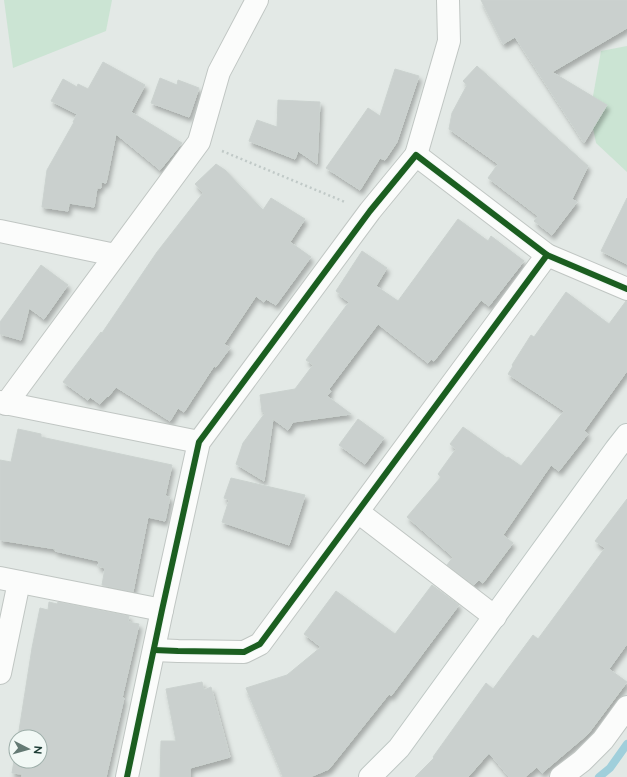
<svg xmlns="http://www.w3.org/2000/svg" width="627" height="777" font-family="Raleway,sans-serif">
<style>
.green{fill:#cbe4d3}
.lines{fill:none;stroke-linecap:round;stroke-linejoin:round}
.stream{stroke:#a0cfdb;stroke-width:8}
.building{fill:#cad0ce;stroke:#cbd2cf;filter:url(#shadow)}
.street-casing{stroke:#c0c6c3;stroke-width:24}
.secondary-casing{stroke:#bec7c4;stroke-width:24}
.path{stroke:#c0c9c7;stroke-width:2.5;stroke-dasharray:2 3;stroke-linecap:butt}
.street{stroke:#fbfcfb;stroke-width:22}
.secondary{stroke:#fbfcfb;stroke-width:22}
.cycleway-casing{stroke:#f1f8f5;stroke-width:8}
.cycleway{stroke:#1b5e20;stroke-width:6}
</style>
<defs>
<filter id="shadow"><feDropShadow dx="2.5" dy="4.5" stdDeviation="2" flood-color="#0004"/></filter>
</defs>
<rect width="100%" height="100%" fill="#e3e9e6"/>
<g class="green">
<path d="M4 0H112L106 31 13 68Z"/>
<path d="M627 46V172L596 143 590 113 601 51Z"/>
</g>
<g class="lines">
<path class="stream" d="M599 777 610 768 627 744"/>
</g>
<g class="building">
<path d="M481 0H627V28L552 72 607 105 584 143 515 37 503 44Z"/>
<path d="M103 62 145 85 131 112 182 143 160 170 116 134 106 183 101 182V188H97L94 207 69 203 68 211 42 207 47 170 74 122H73L77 114 51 101 63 79 77 87 78 84 88 89Z"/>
<path d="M477 66 588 166 572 199 577 202 552 235 534 221 538 216 488 178 498 164 449 129 452 113 467 85 463 81Z"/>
<path d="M395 69 419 76 397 142 385 160 380 158 360 190 326 168 368 108 380 116Z"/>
<path d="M160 78 177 85 178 80 199 88 189 117 151 103Z"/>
<path d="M278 100 320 102 317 164 298 151 295 159 249 141 257 120 277 127Z"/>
<path d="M216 164 225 170 263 210 271 198 305 219 290 242 311 257 276 305 266 299 264 302 256 296 224 344 230 348 216 367 214 366 184 412 178 408 170 421 116 387 108 397 107 396 100 404 90 397 88 400 63 382 101 332 102 333 157 252 203 193 195 184Z"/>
<path d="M627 198V264L601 251Z"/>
<path d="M458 219 488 241 491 236 524 261 489 306 481 300 434 361 431 359 428 363 378 324 329 389 331 391 327 396 351 414 293 422 288 430 273 419 264 481 236 464 243 443 265 413 262 412 260 395 295 389 313 365 306 360 349 302 339 295 340 294 336 291 362 251 387 268 376 286 398 301Z"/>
<path d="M41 265 68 285 44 319 29 308 21 340 0 334V322Z"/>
<path d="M566 292 609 324 626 301H627V371L584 431 588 434 559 471 551 465 503 535 513 543 483 583 479 580 474 585 447 565 453 557 407 517 441 477 438 474 456 449 450 444 463 427 507 458 508 457 521 466 564 411 508 374 513 366 512 365 531 335 534 337Z"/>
<path d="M358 419 384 438 365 464 339 445Z"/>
<path d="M18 429 41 434V437L172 465 165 496 170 497 165 521 148 517 133 592 102 585 105 568 98 566 99 561 55 551 56 549 0 540V460L11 462Z"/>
<path d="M231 478 305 495 289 545 222 522 229 500 224 498Z"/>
<path d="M627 499V644L609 669 627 682 588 734 542 773 537 767 525 777H509L489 753 468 777H415L434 758 433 757 486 683 493 689 533 635 538 639 605 548 595 541Z"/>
<path d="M432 585 459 605 391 696 389 694 329 769 310 777H283L246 688 287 675 321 647 304 634 336 591 395 634Z"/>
<path d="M49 602 57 604 58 602 129 616 128 622 139 624 122 698H124L106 777H22V774L12 773 16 749V761H40V737H18L32 648 40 608 48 610Z"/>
<path d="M202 682 204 690 211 687 230 757 190 768V777H160L161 741H176L166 689Z"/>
</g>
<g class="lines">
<defs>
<g id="street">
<path d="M416 155 449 41 448 0"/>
<path d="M0 231 115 255"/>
<path d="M0 402 199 442"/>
<path d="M6 404 199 142 219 72 257 0"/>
<path d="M358 512 495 617"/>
<path d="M0 578 162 610"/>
<path d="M154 650 178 651 244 652 260 644 547 255"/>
<path d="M0 673 19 582"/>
<path d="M127 777 162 610 199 442 370 211 416 155 547 255 627 289"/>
<path d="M561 777 582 761 603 740 627 707"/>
</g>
<path id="secondary" d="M370 777 399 748 616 449 627 435"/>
</defs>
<use href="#street" class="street-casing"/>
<use href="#secondary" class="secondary-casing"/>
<path class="path" d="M222 151 345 202"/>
<use href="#street" class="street"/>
<use href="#secondary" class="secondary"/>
<defs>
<g id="cycleway">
<path d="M154 650 178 651 244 652 260 644 547 255"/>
<path d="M127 777 162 610 199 442 370 211 416 155 547 255 627 289"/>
</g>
</defs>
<use href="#cycleway" class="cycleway-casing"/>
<use href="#cycleway" class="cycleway"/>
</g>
<g transform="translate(28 749) rotate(96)"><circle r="19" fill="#f1f8f5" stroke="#9daea9"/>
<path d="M0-3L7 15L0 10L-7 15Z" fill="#647a74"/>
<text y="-6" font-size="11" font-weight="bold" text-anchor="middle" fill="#1f3e37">N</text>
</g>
</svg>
